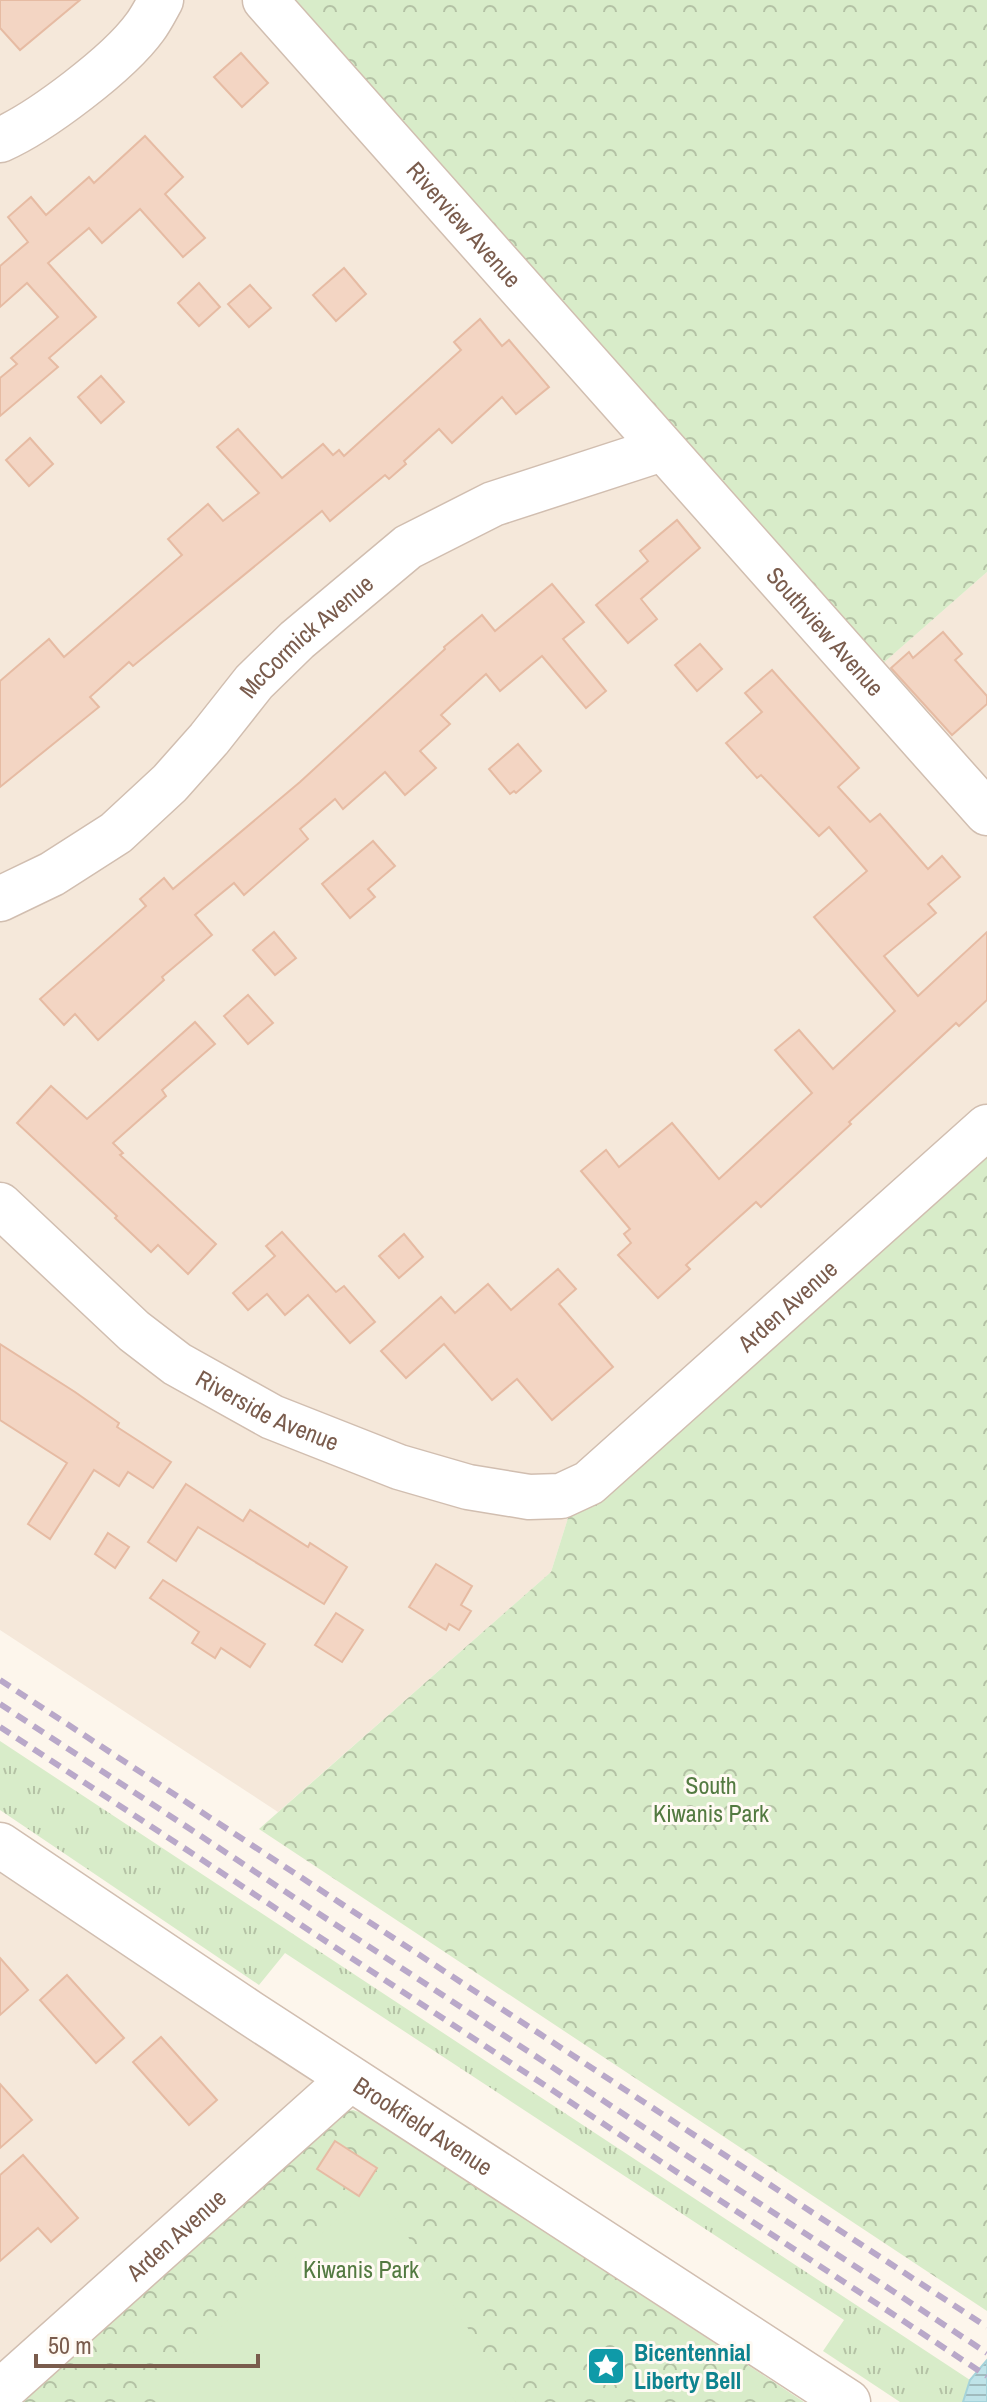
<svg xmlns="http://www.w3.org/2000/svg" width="987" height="2402" font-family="'Archivo Narrow',sans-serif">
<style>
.residential{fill:#f5e8da}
.grass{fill:url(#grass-tufts)}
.forest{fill:url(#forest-crowns)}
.pitch{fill:#d8ecc9}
.water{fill:url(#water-rules);stroke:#a5d3da;stroke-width:2}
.building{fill:#f3d5c3;stroke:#e6bba3;stroke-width:2}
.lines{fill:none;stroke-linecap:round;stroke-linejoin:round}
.minor-casing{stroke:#d1beb0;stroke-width:47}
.minor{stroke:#fff;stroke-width:44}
.rail{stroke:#b9a8c9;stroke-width:6;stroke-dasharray:12 8;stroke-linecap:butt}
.labels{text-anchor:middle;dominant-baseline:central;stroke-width:6;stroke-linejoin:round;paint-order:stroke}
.street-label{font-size:24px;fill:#7a5c4d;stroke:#fffaf3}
.park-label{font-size:24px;fill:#537a41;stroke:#fffaf3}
.culture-label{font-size:24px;font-weight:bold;fill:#0d838f;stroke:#fffaf3;text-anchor:start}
</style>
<defs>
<pattern id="grass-tufts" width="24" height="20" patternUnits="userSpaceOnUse" patternTransform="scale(2)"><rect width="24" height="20" fill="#d8ecc9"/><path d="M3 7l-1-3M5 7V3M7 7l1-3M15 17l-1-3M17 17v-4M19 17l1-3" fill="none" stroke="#b4c2a5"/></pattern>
<pattern id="forest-crowns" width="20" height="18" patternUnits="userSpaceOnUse" patternTransform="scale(2)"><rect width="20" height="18" fill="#d8ecc9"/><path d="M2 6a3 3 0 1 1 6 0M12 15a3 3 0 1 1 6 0" fill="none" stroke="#b4c2a5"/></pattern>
<pattern id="water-rules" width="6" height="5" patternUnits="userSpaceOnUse" patternTransform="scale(2)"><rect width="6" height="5" fill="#bfe3e8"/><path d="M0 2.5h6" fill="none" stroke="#a0bbbe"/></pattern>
</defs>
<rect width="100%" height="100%" fill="#fdf6ec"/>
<g class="residential">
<path d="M0 0H290L882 664 987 572V1148L599 1495 568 1518 551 1572 278 1812 0 1630Z"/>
<path d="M0 1863 332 2081 0 2376Z"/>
</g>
<path class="grass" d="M0 1741 970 2380 963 2402H900L823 2351 844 2320 285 1953 259 1985 0 1810Z"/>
<g class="forest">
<path d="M290 0H987V572L881 665Z"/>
<path d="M987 1148V2311L259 1829 551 1572 568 1518 599 1495Z"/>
<path d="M353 2110 368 2115 804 2402H12L341 2112Z"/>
</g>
<path class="pitch" d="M361 2197 384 2200 516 2402H166L155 2388Z"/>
<path class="water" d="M987 2360V2402H963L970 2380Z"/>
<g class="building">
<path d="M0 0H80L20 50 0 28Z"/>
<path d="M241 53 268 83 242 107 214 77Z"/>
<path d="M145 136 183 177 165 194 205 238 183 257 140 209 102 243 89 228 48 263 96 317 49 358 58 367 0 416V378L17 364 11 358 58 317 27 283 0 307V266L28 242 8 217 31 197 46 215 89 177 94 183Z"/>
<path d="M344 268 366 294 336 321 313 295Z"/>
<path d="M199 283 220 307 199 326 178 303Z"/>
<path d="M250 285 271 308 249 327 228 304Z"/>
<path d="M480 319 502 346 509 340 549 387 516 414 502 397 452 443 439 429 404 461 406 464 389 479 385 475 330 521 322 511 133 666 129 662 90 697 99 707 0 787V681L49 639 64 657 182 555 168 539 208 504 223 521 259 493 217 447 238 429 282 478 323 444 333 455 339 450 344 456 461 350 454 342Z"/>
<path d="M101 376 124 402 101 423 78 397Z"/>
<path d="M30 438 53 464 29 486 6 460Z"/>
<path d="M677 520 700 548 641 599 657 619 628 643 596 605 648 561 640 551Z"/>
<path d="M552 584 584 622 563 639 606 691 586 708 542 656 500 691 486 674 441 715 450 724 420 751 436 768 405 795 385 772 343 809 335 799 300 829 308 839 244 895 234 883 195 915 212 935 162 977 164 980 98 1040 75 1014 64 1025 40 999 146 906 140 899 164 878 173 889 300 782 445 649 444 647 482 615 495 631Z"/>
<path d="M943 632 962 654 955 660 987 696V704L952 735 891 668 909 652 913 658Z"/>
<path d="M700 644 722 669 697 691 675 665Z"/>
<path d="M772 670 859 768 838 787 870 822 880 814 928 869 942 856 960 877 928 904 936 913 884 956 918 996 987 932V1000L959 1026 956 1023 900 1075 849 1122 851 1124 761 1207 756 1202 686 1265 690 1269 658 1298 618 1255 631 1243 624 1234 630 1229 581 1171 606 1150 619 1167 672 1123 719 1179 812 1093 775 1050 799 1030 833 1069 895 1011 814 917 867 871 829 827 819 836 761 775 757 778 726 743 762 712 745 693Z"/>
<path d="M518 744 541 771 516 793 514 791 510 794 489 769Z"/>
<path d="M373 841 395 866 368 889 375 897 350 918 322 884Z"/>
<path d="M274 932 296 958 275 975 253 950Z"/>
<path d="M248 995 273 1023 248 1044 224 1016Z"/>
<path d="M195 1022 215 1044 162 1090 166 1096 113 1143 123 1153 120 1155 216 1244 188 1274 158 1245 151 1252 115 1218 117 1216 17 1123 51 1086 87 1119Z"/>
<path d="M282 1232 336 1292 344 1286 375 1322 350 1343 308 1295 285 1315 267 1294 248 1310 233 1293 275 1256 266 1246Z"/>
<path d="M404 1234 423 1257 399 1278 379 1256Z"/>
<path d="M558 1269 576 1289 559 1304 613 1367 552 1420 517 1379 492 1400 444 1344 406 1378 381 1351 441 1297 455 1313 488 1284 511 1310Z"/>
<path d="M0 1344 75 1392 119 1423 117 1427 171 1462 153 1488 128 1472 119 1486 94 1470 50 1539 28 1524 67 1463 0 1420Z"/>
<path d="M186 1484 243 1521 250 1510 308 1547 310 1543 347 1567 324 1604 198 1527 176 1561 148 1542Z"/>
<path d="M108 1533 129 1547 115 1568 95 1554Z"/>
<path d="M436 1564 472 1586 461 1605 471 1611 459 1630 449 1624 446 1630 409 1607Z"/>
<path d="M163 1580 265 1644 250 1667 221 1648 215 1658 192 1643 199 1632 150 1598Z"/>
<path d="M336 1613 363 1630 342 1662 315 1645Z"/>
<path d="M0 1958 28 1990 0 2015Z"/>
<path d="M67 1975 124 2038 96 2063 40 2000Z"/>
<path d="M161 2037 217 2100 189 2125 133 2062Z"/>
<path d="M0 2084 32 2120 0 2148Z"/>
<path d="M335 2141 377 2168 359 2196 317 2169Z"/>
<path d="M23 2155 78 2218 51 2242 38 2228 0 2261V2175Z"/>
</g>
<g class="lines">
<defs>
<g id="minor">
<path id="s1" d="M265 0 987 813"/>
<path d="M0 140C41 122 119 63 145 27 151 19 156 9 161 0"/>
<path id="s2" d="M0 899 52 874 116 833 170 783 209 739 254 682 297 640 408 547 493 504 662 449"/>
<path id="s3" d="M0 1205 134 1331 177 1364 272 1417 399 1467 468 1487 529 1497 561 1496 589 1483 987 1127"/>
<path id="s4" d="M0 1845 250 2013 848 2402"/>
<path id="s5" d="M0 2392 350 2079"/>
</g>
</defs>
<use href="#minor" class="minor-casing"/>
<use href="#minor" class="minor"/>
<g class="rail">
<path d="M0 1680 987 2327"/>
<path d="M0 1704 987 2353"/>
<path d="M0 1727 987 2376"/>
</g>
</g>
<defs>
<symbol id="sight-square" viewBox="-11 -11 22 22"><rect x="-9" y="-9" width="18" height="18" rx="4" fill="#0f9aa8" stroke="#fffaf3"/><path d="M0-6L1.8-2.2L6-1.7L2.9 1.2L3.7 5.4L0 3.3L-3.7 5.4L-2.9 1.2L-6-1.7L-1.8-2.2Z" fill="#fff"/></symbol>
</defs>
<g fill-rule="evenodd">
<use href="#sight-square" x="584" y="2344" width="44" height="44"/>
</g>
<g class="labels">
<g class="street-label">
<text stroke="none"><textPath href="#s1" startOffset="300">Riverview Avenue</textPath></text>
<text stroke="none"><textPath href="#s1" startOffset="844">Southview Avenue</textPath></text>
<text stroke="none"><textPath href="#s2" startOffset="408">McCormick Avenue</textPath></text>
<text stroke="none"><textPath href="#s3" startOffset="946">Arden Avenue</textPath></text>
<text stroke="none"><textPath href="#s3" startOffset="340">Riverside Avenue</textPath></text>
<text stroke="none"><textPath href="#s4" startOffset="508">Brookfield Avenue</textPath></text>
<text stroke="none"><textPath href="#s5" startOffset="236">Arden Avenue</textPath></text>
</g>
<g class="park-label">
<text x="711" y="1785">South<tspan x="711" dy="28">Kiwanis Park</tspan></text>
<text x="361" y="2269">Kiwanis Park</text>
</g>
<g class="culture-label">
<text x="634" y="2352">Bicentennial<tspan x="634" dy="28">Liberty Bell</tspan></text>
</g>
</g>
<path d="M36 2354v12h222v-12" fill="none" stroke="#7a5c4d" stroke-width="4"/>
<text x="48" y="2354" font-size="24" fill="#7a5c4d" stroke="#fffaf3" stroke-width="6" paint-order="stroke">50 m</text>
</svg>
